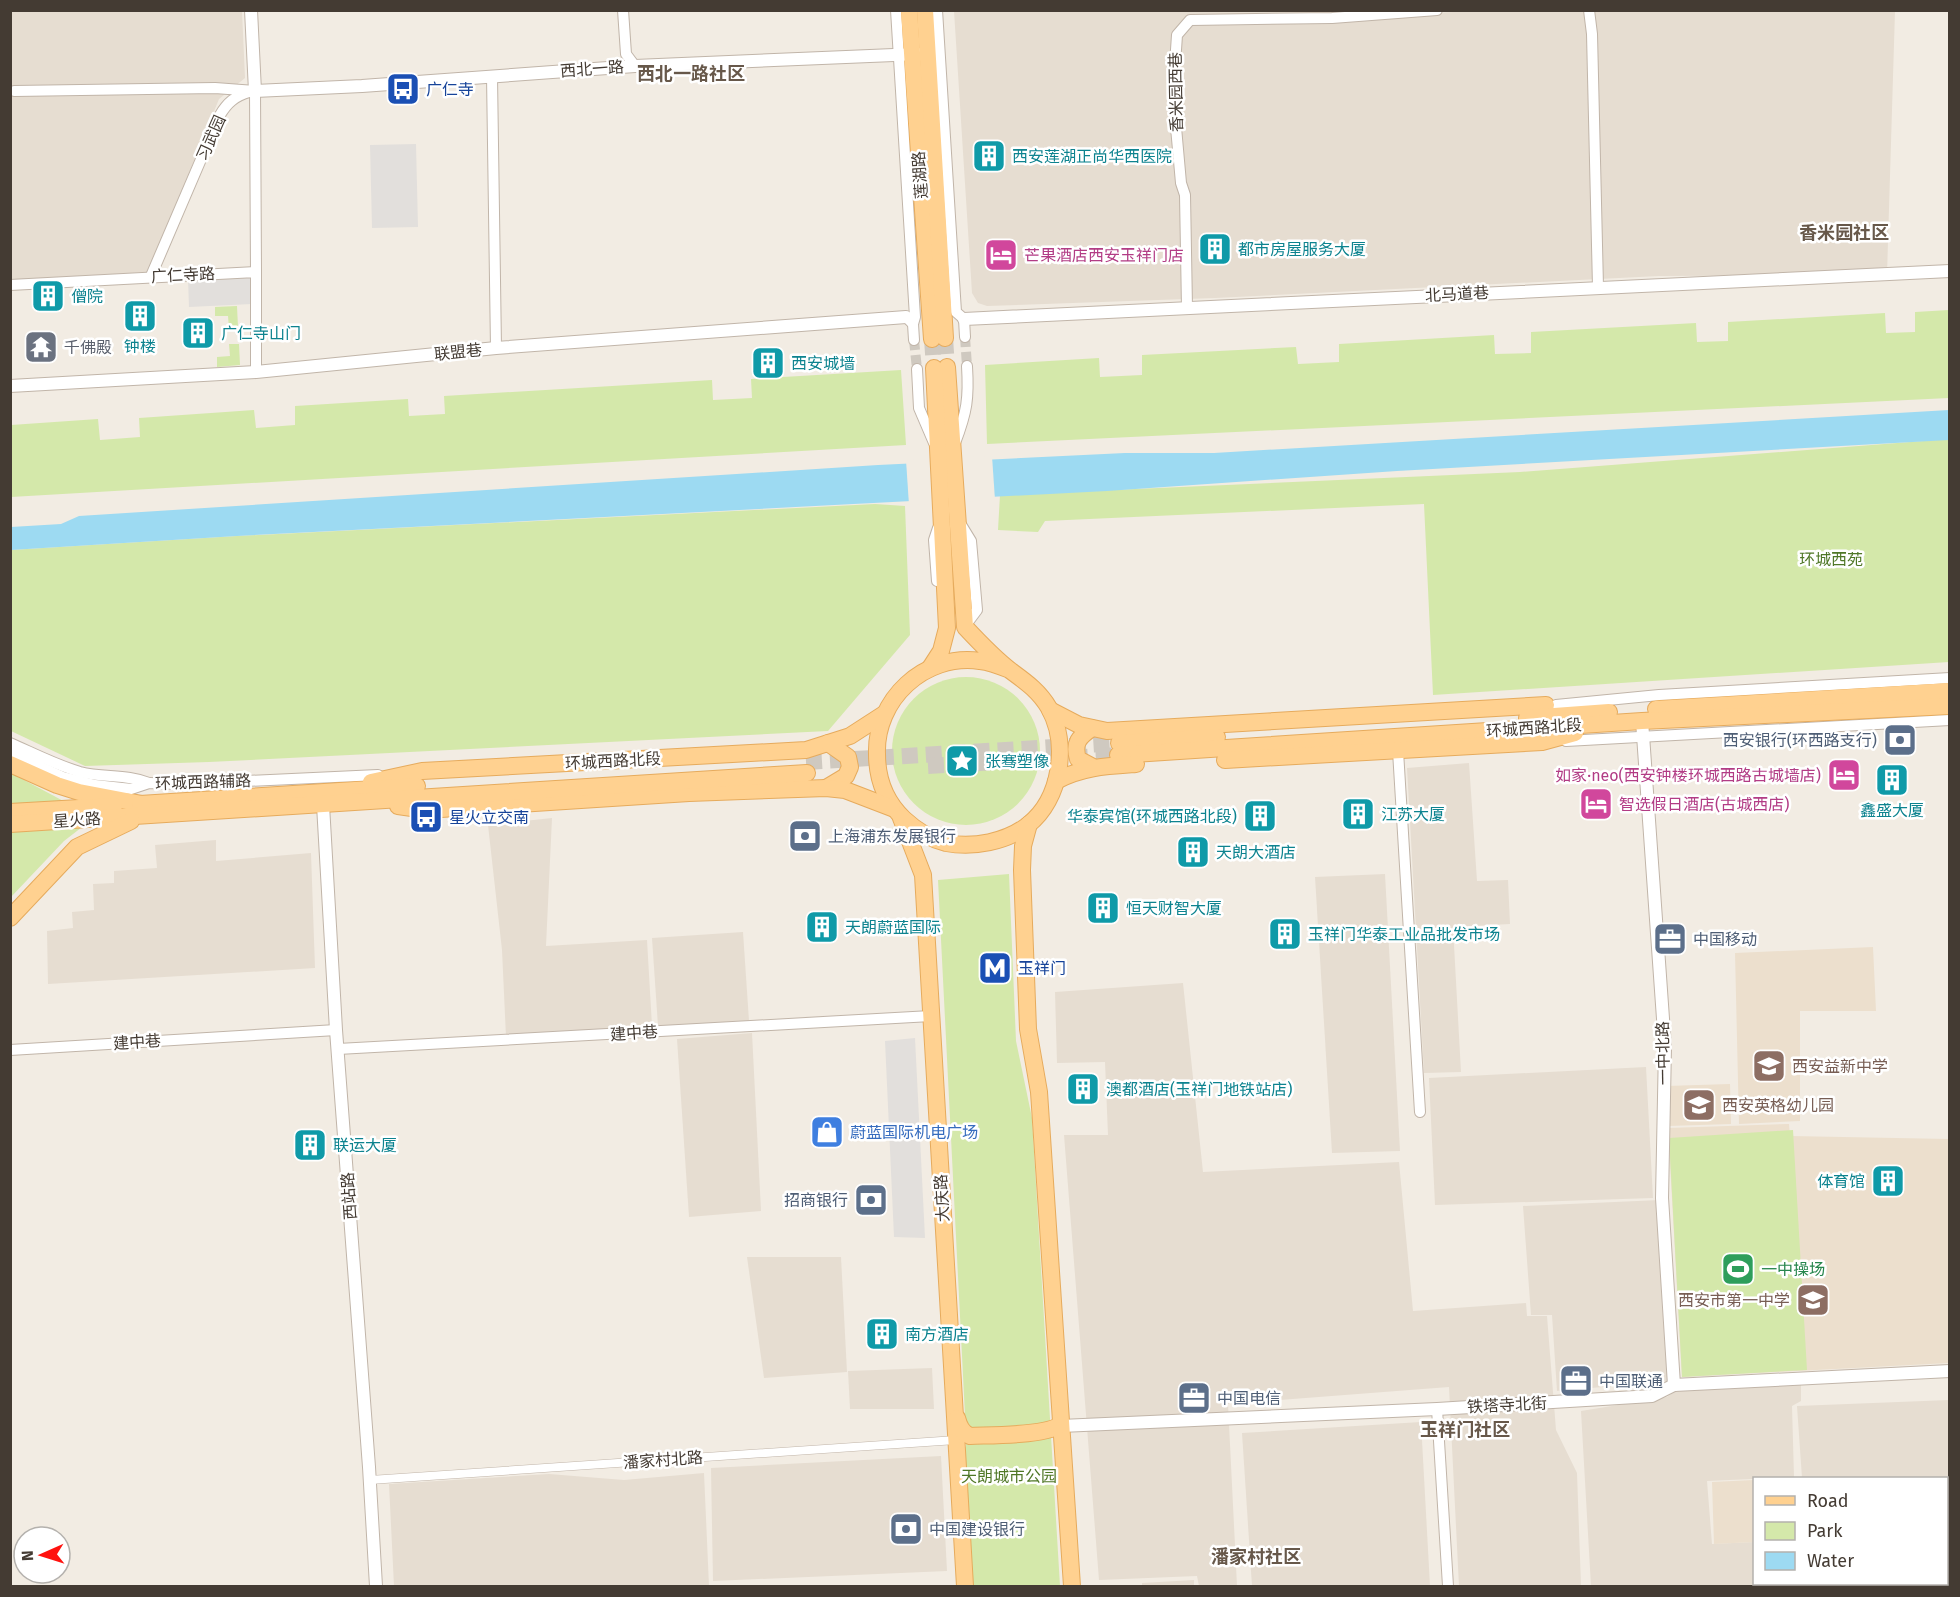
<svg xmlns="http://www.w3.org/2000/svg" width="1960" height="1597" font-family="'Fira Sans','Noto Sans SC',sans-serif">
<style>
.residential{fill:#e6ddd1}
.education{fill:#ecdfcd}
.green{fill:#d4e8aa}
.parking{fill:#e2dfdc}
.water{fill:#9ddaf2}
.pier{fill:#f2ece3}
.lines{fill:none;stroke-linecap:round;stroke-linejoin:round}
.minor-tunnel{stroke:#cfc9c0;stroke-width:10;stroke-dasharray:10 5;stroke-linecap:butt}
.primary-tunnel{stroke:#cfc9c0;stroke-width:16;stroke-dasharray:16 8;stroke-linecap:butt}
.pedestrian-casing{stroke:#c1b5a9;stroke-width:9}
.minor-casing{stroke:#c1b5a9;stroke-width:12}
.tertiary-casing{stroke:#c1b5a9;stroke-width:14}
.primary-casing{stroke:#e6ab5d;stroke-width:18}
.pedestrian{stroke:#fff;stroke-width:8}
.minor{stroke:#fff;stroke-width:10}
.tertiary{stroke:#fff;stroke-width:12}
.primary{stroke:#ffd190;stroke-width:16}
.labels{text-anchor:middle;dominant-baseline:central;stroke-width:5;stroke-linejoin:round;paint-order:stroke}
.street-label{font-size:16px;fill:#443b33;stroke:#fff}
.transit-label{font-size:16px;fill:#164399;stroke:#fff;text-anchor:start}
.culture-label{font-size:16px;fill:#0d838f;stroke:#fff;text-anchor:start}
.hotel-label{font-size:16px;fill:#b23c85;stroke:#fff;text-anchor:start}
.worship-label{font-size:16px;fill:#5b616d;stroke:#fff;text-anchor:start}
.park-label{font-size:16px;fill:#4f7726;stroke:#fff}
.service-label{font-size:16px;fill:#4e5e75;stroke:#fff;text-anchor:start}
.education-label{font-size:16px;fill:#785e54;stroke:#fff;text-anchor:start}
.shop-label{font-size:16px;fill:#366cbe;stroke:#fff;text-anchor:start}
.leisure-label{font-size:16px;fill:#27864d;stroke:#fff;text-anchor:start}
.neighbourhood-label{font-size:18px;font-weight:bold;fill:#67584a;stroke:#fff}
</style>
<rect width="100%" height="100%" fill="#f2ece3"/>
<g class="residential">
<path d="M1496 10 1895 11 1887 275 1659 276 1215 298 987 306 978 303 972 293 954 11H1383L1186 16 1182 20 1192 24Z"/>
<path d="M11 11H242L245 78 219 99 149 272 11 280Z"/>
<path d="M1469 763 1477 881 1508 880 1510 924 1453 927 1461 1072 1424 1073 1407 768Z"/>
<path d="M552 818 546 946 647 940 652 1026 506 1037 502 950 488 825Z"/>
<path d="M216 840V861L311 853 315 968 48 984 47 931 73 928 72 912 94 910 93 884 114 883V871L157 868 155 845Z"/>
<path d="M1385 874 1400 1151 1332 1153 1315 877Z"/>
<path d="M743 932 749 1021 658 1026 652 938Z"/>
<path d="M1183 983 1203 1172 1399 1162 1413 1311 1526 1303 1527 1316H1547L1556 1430 1577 1473 1581 1586H1459L1449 1387 1228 1404 1237 1586H1199L1197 1576 1099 1580 1064 1135H1108L1105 1062 1057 1063 1055 992Z"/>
<path d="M752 1033 761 1211 689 1217 677 1039Z"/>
<path d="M1646 1067 1653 1198 1435 1205 1429 1078Z"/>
<path d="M1660 1200 1671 1381 1557 1391 1552 1315H1531L1523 1206Z"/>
<path d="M747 1257H841L847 1372 764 1378Z"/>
<path d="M932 1368 934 1409H850L848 1371Z"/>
<path d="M1801 1385V1401L1792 1406 1794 1477 1707 1481 1712 1544 1754 1542V1584H1927L1928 1586H1591L1581 1411 1667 1397 1677 1390Z"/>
<path d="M1949 1400V1493H1947L1946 1478H1802L1797 1406Z"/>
<path d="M1421 1422 1430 1586H1252L1242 1433Z"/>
<path d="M941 1456 947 1571 713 1581 711 1468Z"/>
<path d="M704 1473 709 1586H394L389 1484 549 1474 624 1480Z"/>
<path d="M1947 1535H1949V1586H1929V1584H1946Z"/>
<path d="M1194 1580V1586H1142V1583Z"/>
</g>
<g class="education">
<path d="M1873 947 1876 1011H1800V1121L1739 1124 1735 953Z"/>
<path d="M1730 1084 1731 1124 1668 1126 1666 1086Z"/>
<path d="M1789 1124 1790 1136 1949 1139V1363L1682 1377 1668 1128Z"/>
<path d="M1754 1480V1542L1714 1544 1712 1482Z"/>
</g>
<g class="green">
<path d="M237 306 238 327 229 328 228 316H215V307Z"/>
<path d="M1949 310V398L987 444 985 365 1099 358 1100 377 1142 375V355L1296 347 1298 364 1339 362V344L1494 335 1495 354 1531 353V332L1696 323 1697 342 1728 341V322L1885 313 1886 333 1915 332V312Z"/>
<path d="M229 344H239L240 365 217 367V357L230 356Z"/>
<path d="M901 370 906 445 11 497V425L98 419 100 440 140 437 139 418 254 410 256 428 295 425V406L408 399 409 416 445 414 444 396 712 380 713 400 752 398 751 379Z"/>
<path d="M1949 439V662L1433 695 1424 504 1045 521 1038 532 998 530 1000 495 1520 472Z"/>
<path d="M875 504 905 506 910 635 828 731 209 762 85 766 11 731V550L237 536Z"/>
<circle cx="966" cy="751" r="74"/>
<path d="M11 773 69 804 11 806Z"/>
<path d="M86 824 64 841 11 897V830Z"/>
<path d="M1009 874 1016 1041 1032 1118 1060 1586H971L962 1455 966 1446V1435L938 880Z"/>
<path d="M1793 1130 1807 1370 1682 1377 1669 1138Z"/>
</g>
<g class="parking">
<path d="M416 144 418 227 372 228 370 145Z"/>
<path d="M253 275 252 304 189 307 188 279Z"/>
<path d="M915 1038 925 1238 894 1237 885 1041Z"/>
</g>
<path class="water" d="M1949 410V440L1397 471 1107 491 237 536 11 550V527L61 524 79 516 878 465 1125 453H1214Z"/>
<path class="pier" d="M992 456 995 500 909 505 906 460Z"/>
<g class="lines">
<g class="minor-tunnel">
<path d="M965 337 967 366"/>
<path d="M914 340 917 369"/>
</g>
<g class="primary-tunnel">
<path d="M945 338 947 367"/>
<path d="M932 339 934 368"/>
<path d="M806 762 1119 743"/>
<path d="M928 766 1118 755"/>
</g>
<defs>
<path id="pedestrian" d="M370 1480 956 1440"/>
<g id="minor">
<path d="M623 10 626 54 635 66"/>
<path d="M896 10 915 317 913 324"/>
<path d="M937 10 956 312 964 319 965 337"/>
<path d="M1589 10 1592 34 1598 287"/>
<path d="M492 76 496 348"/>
<path d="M14 91 215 88 255 91"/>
<path d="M255 91 256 272"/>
<path d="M151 276 220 115C227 103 235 96 249 92"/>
<path d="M10 285 256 272V372"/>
<path d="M1187 308 1185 195 1181 183 1173 94 1177 35 1190 20 1332 18 1437 10"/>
<path d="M908 319 913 324 914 340"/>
<path d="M917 369 919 408 934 443"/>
<path d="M955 443C967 412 969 398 967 366"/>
<path d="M960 523 971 541 977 610 965 626"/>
<path d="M937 581 934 540 938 528"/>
<path d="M1556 705 1659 695 1950 678"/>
<path d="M1566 741 1950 720"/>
<path d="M10 743C33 753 56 765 80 772 103 778 127 774 149 783"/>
<path d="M1398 751 1420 1112"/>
<path d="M10 753 63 777 95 785 131 789 149 783 180 784 378 775"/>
<path d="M338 1049 931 1016"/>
<path d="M10 1050 336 1030"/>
<path d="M1437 1409 1448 1586"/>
</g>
<g id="tertiary">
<path d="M251 10 255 91 362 86 635 66 918 54"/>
<path d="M964 319 1950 271"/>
<path d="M10 386 256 372 496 348 906 317"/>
<path d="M1642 721 1665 1047 1662 1198 1674 1385"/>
<path d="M323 805 336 1030 369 1467 376 1586"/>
<path d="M1061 1426 1437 1409 1652 1396 1674 1385 1950 1371"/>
</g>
<g id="primary">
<path d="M909 10 932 339"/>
<path d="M925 10 945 338"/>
<path d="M947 367 965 627C979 642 994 658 1011 671 1026 682 1039 691 1049 708 1069 744 1061 799 1028 825 1006 842 974 848 946 843 929 839 917 831 904 819 885 801 877 780 877 754 875 700 924 653 980 661 990 662 1000 666 1010 670"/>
<path d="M930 668 941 651 947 628 934 368"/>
<path d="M1656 709 1950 691"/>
<path d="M1050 710 1079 725 1107 731 1546 705"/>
<path d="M1527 718 1609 712"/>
<path d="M1092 728C1079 737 1073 743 1078 759L1093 767"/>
<path d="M1119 743 1217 737"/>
<path d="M1118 755 1642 721 1950 706"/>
<path d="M1225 760 1542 742 1575 733"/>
<path d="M10 764 57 785 79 792 142 804"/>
<path d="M1056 781C1082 767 1107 766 1136 764"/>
<path d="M371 782 422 771 806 750 850 736 884 714"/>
<path d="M826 788 846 776 850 767 848 757 828 743"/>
<path d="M140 804 417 786"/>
<path d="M398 806 426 810 689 793 826 788 845 790 892 808"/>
<path d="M10 812 114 806"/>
<path d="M901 818 923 875 965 1586"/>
<path d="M10 824 807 773"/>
<path d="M1029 824 1023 846 1022 870 1028 1029 1039 1092 1072 1586"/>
<path d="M10 918 77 847 131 821"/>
<path d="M957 1418C959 1426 962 1433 970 1436 990 1435 1048 1436 1061 1424"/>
</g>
</defs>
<use href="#pedestrian" class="pedestrian-casing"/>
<use href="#minor" class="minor-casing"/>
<use href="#tertiary" class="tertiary-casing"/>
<use href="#primary" class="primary-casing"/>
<use href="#pedestrian" class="pedestrian"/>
<use href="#minor" class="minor"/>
<use href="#tertiary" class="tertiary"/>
<use href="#primary" class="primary"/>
</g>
<defs>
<symbol id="bus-square" viewBox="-11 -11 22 22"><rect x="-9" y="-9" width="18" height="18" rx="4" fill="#1a4fb4" stroke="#fff"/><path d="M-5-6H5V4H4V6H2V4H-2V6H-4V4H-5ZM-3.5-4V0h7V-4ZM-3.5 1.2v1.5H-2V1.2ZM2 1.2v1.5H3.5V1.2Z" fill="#fff"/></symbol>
<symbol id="building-square" viewBox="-11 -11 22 22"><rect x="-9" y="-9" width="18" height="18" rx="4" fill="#0f9aa8" stroke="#fff"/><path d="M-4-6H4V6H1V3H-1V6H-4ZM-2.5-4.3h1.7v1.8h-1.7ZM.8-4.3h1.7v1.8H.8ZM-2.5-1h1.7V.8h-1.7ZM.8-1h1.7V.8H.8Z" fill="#fff"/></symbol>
<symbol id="hotel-square" viewBox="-11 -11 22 22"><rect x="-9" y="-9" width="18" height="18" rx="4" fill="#d1479c" stroke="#fff"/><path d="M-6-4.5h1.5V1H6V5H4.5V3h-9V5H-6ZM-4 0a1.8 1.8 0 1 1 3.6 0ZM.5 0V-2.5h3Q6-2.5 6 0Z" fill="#fff"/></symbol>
<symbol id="temple-square" viewBox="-11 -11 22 22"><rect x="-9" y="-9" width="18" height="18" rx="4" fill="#6b7280" stroke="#fff"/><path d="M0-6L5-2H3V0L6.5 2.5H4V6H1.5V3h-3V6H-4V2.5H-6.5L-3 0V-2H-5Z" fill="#fff"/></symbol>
<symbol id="bank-square" viewBox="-11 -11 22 22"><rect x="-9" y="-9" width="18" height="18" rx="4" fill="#5c6f8a" stroke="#fff"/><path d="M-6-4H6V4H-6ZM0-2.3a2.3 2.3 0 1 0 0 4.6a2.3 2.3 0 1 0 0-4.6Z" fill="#fff"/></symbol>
<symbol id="sight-square" viewBox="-11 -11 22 22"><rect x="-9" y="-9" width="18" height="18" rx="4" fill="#0f9aa8" stroke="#fff"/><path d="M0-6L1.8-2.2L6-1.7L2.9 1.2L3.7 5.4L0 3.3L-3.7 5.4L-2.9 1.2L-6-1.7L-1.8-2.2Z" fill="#fff"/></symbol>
<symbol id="office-square" viewBox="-11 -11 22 22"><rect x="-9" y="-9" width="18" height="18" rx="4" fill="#5c6f8a" stroke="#fff"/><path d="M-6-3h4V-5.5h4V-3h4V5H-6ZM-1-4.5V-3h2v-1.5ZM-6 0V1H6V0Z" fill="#fff"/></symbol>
<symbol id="metro-square" viewBox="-11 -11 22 22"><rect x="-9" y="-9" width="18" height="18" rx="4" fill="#1a4fb4" stroke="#fff"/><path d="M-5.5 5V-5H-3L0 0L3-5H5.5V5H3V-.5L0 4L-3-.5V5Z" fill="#fff"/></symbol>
<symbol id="school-square" viewBox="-11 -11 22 22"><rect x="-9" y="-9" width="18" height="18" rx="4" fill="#8d6e63" stroke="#fff"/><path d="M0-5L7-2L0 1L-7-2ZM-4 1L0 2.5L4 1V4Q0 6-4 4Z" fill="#fff"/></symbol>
<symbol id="shop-square" viewBox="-11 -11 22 22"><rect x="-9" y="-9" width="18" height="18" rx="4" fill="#3f7fe0" stroke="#fff"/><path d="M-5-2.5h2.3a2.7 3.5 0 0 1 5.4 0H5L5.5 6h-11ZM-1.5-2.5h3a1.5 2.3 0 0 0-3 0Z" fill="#fff"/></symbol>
<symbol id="stadium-square" viewBox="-11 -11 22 22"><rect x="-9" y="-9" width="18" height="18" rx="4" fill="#2e9e5b" stroke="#fff"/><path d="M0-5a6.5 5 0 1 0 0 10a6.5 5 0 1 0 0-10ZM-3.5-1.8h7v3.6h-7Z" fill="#fff"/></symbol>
</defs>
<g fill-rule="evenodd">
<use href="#bus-square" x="384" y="70" width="38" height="38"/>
<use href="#building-square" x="970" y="137" width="38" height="38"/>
<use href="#building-square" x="1196" y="230" width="38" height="38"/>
<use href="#hotel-square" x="982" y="236" width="38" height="38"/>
<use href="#building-square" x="29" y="277" width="38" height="38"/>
<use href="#building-square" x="121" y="297" width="38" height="38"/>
<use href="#building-square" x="179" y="314" width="38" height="38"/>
<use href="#temple-square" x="22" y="328" width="38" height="38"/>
<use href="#building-square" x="749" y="344" width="38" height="38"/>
<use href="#bank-square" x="1881" y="721" width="38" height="38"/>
<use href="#sight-square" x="943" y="742" width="38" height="38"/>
<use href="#hotel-square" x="1825" y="756" width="38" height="38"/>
<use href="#building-square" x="1873" y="761" width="38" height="38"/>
<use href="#hotel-square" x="1577" y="785" width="38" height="38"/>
<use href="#building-square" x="1339" y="795" width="38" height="38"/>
<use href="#building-square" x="1241" y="797" width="38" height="38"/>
<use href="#bus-square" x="407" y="798" width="38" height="38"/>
<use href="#bank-square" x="786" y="817" width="38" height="38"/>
<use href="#building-square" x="1174" y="833" width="38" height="38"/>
<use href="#building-square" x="1084" y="889" width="38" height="38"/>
<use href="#building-square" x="803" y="908" width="38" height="38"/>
<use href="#building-square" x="1266" y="915" width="38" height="38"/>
<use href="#office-square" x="1651" y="920" width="38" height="38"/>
<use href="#metro-square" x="976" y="949" width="38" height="38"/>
<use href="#school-square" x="1750" y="1047" width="38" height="38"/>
<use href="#building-square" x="1064" y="1070" width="38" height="38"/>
<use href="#school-square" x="1680" y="1086" width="38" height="38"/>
<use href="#shop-square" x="808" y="1113" width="38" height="38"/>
<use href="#building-square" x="291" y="1126" width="38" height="38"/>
<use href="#building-square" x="1869" y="1162" width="38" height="38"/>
<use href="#bank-square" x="852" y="1181" width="38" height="38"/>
<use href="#stadium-square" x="1719" y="1250" width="38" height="38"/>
<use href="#school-square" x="1794" y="1281" width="38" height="38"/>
<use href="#building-square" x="863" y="1315" width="38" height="38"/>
<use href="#office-square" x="1557" y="1362" width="38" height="38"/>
<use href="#office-square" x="1175" y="1379" width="38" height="38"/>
<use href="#bank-square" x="887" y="1510" width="38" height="38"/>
</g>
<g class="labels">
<g class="street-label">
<text transform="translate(592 69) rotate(-4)">西北一路</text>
<text transform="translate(1176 92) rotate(-91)">香米园西巷</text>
<text transform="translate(211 138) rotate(-66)">习武园</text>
<text transform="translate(920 175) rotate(-94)">莲湖路</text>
<text transform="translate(183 275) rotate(-3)">广仁寺路</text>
<text transform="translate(1457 294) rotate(-3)">北马道巷</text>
<text transform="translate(458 352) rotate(-6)">联盟巷</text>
<text transform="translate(1534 728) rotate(-4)">环城西路北段</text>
<text transform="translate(613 761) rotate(-3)">环城西路北段</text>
<text transform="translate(203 782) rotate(-2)">环城西路辅路</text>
<text transform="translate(77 820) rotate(-4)">星火路</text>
<text transform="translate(634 1033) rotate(-4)">建中巷</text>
<text transform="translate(137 1042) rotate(-4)">建中巷</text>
<text transform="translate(1663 1053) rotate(-91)">一中北路</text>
<text transform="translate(349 1196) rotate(-94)">西站路</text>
<text transform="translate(942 1198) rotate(-93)">大庆路</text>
<text transform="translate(1507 1405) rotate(-3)">铁塔寺北街</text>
<text transform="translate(663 1460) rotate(-4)">潘家村北路</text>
</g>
<g class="transit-label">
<text x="426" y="89">广仁寺</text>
<text x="449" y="817">星火立交南</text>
<text x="1018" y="968">玉祥门</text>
</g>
<g class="culture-label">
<text x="1012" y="156">西安莲湖正尚华西医院</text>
<text x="1238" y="249">都市房屋服务大厦</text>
<text x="71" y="296">僧院</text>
<text x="221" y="333">广仁寺山门</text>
<text x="140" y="346" text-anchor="middle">钟楼</text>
<text x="791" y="363">西安城墙</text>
<text x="985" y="761">张骞塑像</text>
<text x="1892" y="810" text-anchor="middle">鑫盛大厦</text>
<text x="1381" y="814">江苏大厦</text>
<text x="1237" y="816" text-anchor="end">华泰宾馆(环城西路北段)</text>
<text x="1216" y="852">天朗大酒店</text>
<text x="1126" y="908">恒天财智大厦</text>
<text x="845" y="927">天朗蔚蓝国际</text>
<text x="1308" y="934">玉祥门华泰工业品批发市场</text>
<text x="1106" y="1089">澳都酒店(玉祥门地铁站店)</text>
<text x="333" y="1145">联运大厦</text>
<text x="1865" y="1181" text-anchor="end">体育馆</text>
<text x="905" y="1334">南方酒店</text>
</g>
<g class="hotel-label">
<text x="1024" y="255">芒果酒店西安玉祥门店</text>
<text x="1821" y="775" text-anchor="end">如家·neo(西安钟楼环城西路古城墙店)</text>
<text x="1619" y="804">智选假日酒店(古城西店)</text>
</g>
<g class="worship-label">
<text x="64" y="347">千佛殿</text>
</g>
<g class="park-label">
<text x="1831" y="559">环城西苑</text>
<text x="1009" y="1476">天朗城市公园</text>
</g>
<g class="service-label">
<text x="1877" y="740" text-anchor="end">西安银行(环西路支行)</text>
<text x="828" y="836">上海浦东发展银行</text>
<text x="1693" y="939">中国移动</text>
<text x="848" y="1200" text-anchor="end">招商银行</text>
<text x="1599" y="1381">中国联通</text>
<text x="1217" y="1398">中国电信</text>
<text x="929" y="1529">中国建设银行</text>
</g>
<g class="education-label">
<text x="1792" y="1066">西安益新中学</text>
<text x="1722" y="1105">西安英格幼儿园</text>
<text x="1790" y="1300" text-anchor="end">西安市第一中学</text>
</g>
<g class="shop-label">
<text x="850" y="1132">蔚蓝国际机电广场</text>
</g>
<g class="leisure-label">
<text x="1761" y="1269">一中操场</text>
</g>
<g class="neighbourhood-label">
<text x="691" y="74">西北一路社区</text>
<text x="1844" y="233">香米园社区</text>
<text x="1465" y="1430">玉祥门社区</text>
<text x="1256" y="1557">潘家村社区</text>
</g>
</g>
<rect width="1960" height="1597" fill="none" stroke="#443b33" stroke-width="24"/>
<rect x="1753" y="1477" width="195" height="108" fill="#ffffff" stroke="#b4b1ad" stroke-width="1.5"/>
<rect x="1765" y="1496" width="30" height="9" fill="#ffd190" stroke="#b4b1ad" stroke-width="1.5"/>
<text x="1807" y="1507" font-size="18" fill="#443b33">Road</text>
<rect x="1765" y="1522" width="30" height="18" fill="#d4e8aa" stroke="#b4b1ad" stroke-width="1.5"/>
<text x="1807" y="1537" font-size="18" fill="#443b33">Park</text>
<rect x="1765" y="1552" width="30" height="18" fill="#9ddaf2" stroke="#b4b1ad" stroke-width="1.5"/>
<text x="1807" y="1567" font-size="18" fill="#443b33">Water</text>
<g transform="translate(42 1555) rotate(267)"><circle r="28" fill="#ffffff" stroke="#b4b1ad" stroke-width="1.5"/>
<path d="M0-4.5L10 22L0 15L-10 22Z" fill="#ff120e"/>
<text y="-9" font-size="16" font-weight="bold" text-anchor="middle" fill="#443b33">N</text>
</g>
</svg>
